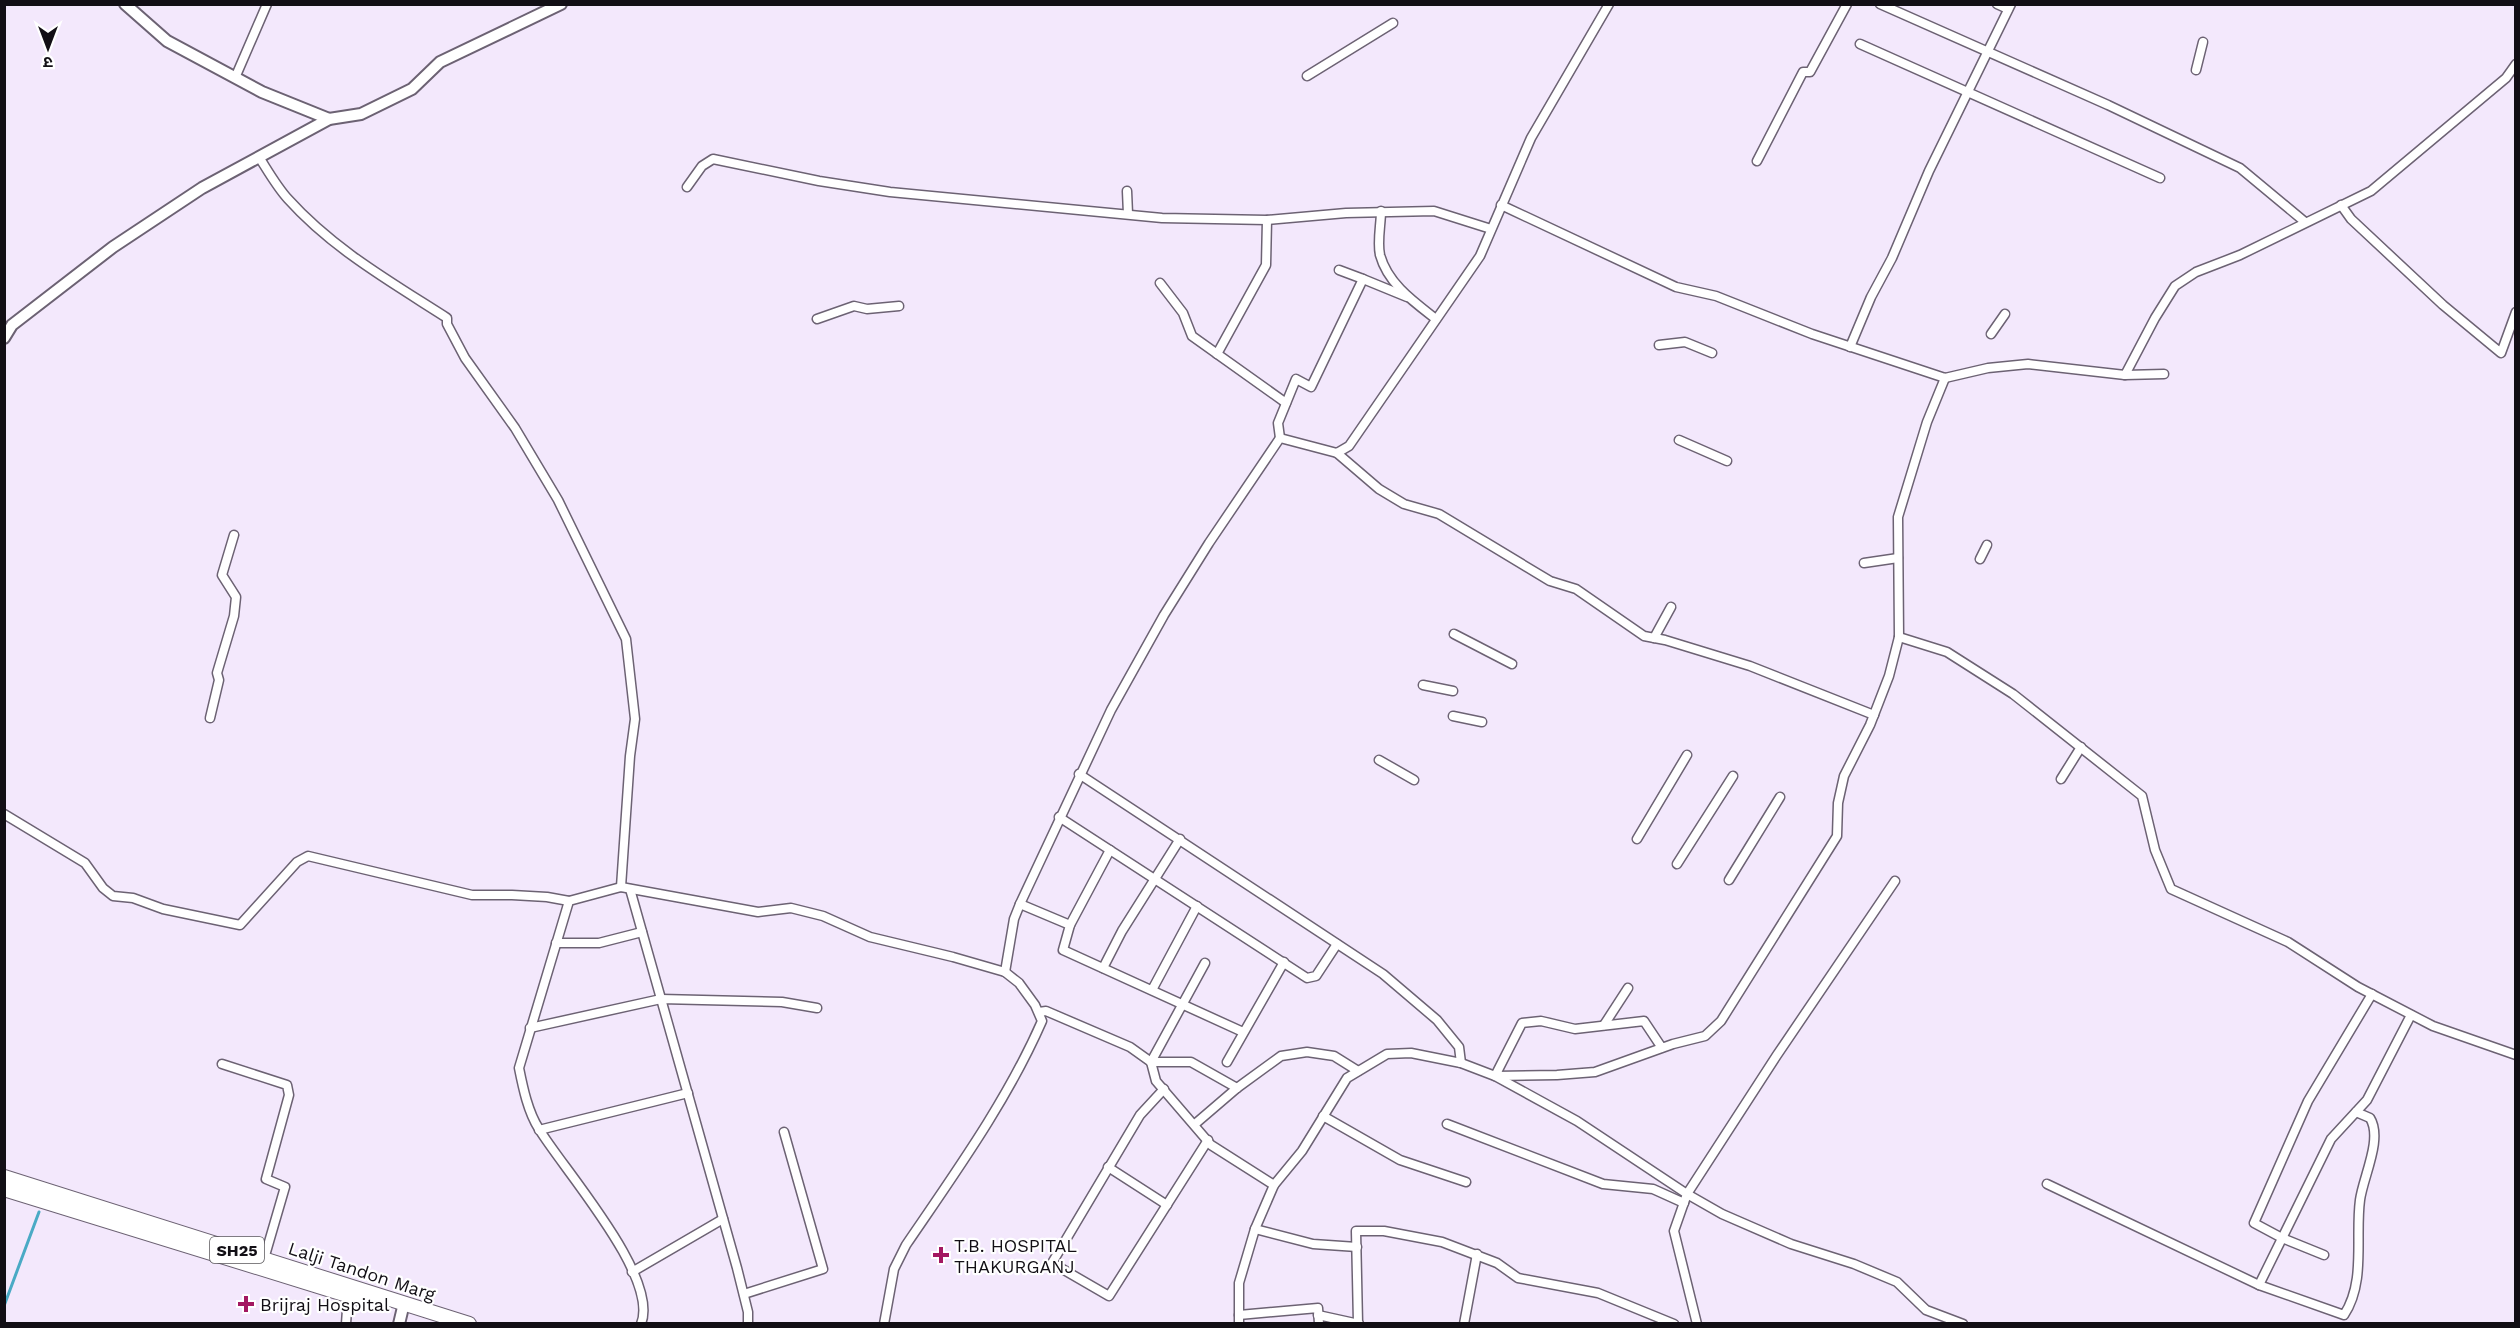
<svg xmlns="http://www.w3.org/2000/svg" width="2520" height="1328" font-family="'Work Sans','Noto Sans Devanagari',sans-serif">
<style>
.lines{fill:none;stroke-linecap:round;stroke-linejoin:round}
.stream{stroke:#4aaac5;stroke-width:3}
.minor-casing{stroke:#6c6273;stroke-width:11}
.tertiary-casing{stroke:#6c6273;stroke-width:14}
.primary-casing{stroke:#6c6273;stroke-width:16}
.minor{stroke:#fff;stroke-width:8}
.tertiary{stroke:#fff;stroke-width:10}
.primary{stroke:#fff;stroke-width:14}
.poi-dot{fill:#a31861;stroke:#fff;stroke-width:2}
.labels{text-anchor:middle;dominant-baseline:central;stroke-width:4.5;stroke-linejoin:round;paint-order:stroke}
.shield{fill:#fff;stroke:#59575b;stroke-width:1.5}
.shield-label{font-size:16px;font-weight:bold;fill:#120f15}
.poi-label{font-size:18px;fill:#120f15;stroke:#fff;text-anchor:start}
.street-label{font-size:18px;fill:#120f15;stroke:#fff}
</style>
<rect width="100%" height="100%" fill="#f3e8fc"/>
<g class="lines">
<path class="stream" d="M4 1306 39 1212"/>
<defs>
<g id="minor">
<path d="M1880 4 2108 105 2240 168 2305 222"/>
<path d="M1997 4 2008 9"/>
<path d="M1860 44 2160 178"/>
<path d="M2196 70 2203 42"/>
<path d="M1307 76 1393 23"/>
<path d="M235 78 267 4"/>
<path d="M259 157C268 171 277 187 288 199 333 249 391 282 447 318V324L465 358 515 428 558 500 626 639 635 719 630 756 621 887"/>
<path d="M1757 161 1803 72H1810L1847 4"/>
<path d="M687 187 702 166 713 159 819 181 890 192 1162 218 1267 220 1346 213 1434 211 1491 229"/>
<path d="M1127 191 1128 214"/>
<path d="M1501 205 1676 287 1716 296 1812 334 1945 378 1988 368 2028 364 2125 375 2155 318 2175 286 2196 272 2240 255 2371 191 2506 78 2516 64"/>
<path d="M2341 205 2351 219 2443 305 2501 353 2516 312"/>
<path d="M1381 211C1381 224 1377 242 1380 255 1388 284 1414 302 1436 319"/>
<path d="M1363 279 1407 297"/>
<path d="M1160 283 1183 313 1192 336 1286 403"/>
<path d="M817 319 854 306 867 309 899 306"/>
<path d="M1991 334 2005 314"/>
<path d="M1659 345 1685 342 1712 353"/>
<path d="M1850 347 1871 297 1892 258 1929 171 2011 4"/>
<path d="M1217 354 1266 265 1267 220"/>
<path d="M2125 375 2164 374"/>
<path d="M1280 438 1278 423 1296 379 1311 387 1363 279 1339 270"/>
<path d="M1679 440 1727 461"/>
<path d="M1337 453 1379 489 1404 504 1439 514 1550 581 1576 589 1644 636 1665 640 1750 666 1874 715"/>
<path d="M1980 559 1987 545"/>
<path d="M1864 563 1898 558"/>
<path d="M1454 634 1512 664"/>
<path d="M1899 637 1947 652 2013 694 2142 796 2155 850 2171 889 2288 942 2358 987 2433 1026 2516 1055"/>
<path d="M1654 638 1671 607"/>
<path d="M1423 685 1453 691"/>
<path d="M1453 716 1482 722"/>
<path d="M210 718 219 680 217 673 234 616 236 597 222 575 234 535"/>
<path d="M1379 760 1414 780"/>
<path d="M1079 774 1383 974 1437 1020 1459 1047 1461 1063"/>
<path d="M2061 779 2081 747"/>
<path d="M4 814 85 863 103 888 113 896 133 898 163 909 240 925 297 862 308 856 472 895H512L547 897 569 901"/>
<path d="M1059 817 1307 978 1316 976 1337 944"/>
<path d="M1637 839 1687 755"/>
<path d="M1677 864 1733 776"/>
<path d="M1729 880 1780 797"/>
<path d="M630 889 737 1268 748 1312V1324"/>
<path d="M1020 904 1070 925 1063 950 1243 1032"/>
<path d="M1070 925 1110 850"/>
<path d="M556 943H599L642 932"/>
<path d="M1103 968 1122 931 1180 839"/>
<path d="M1005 972 1014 919 1020 904 1111 710 1164 615 1209 543 1280 438 1337 453 1349 446 1480 256 1531 138 1609 4"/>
<path d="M1152 990 1197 906"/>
<path d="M1039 1012 1046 1011 1130 1047 1151 1062 1156 1081 1211 1145 1274 1185"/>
<path d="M1604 1025 1628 988"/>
<path d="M530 1028 661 999 782 1002 817 1008"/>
<path d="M1662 1048 1644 1021 1575 1029 1541 1021 1522 1023 1495 1076 1557 1075 1595 1072 1673 1044 1705 1036 1721 1021 1837 836 1838 803 1844 776 1870 725 1889 676 1899 637 1898 517 1927 422 1945 378"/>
<path d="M1151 1062 1205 963"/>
<path d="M1151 1062H1191L1237 1088"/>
<path d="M1227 1062 1284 962"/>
<path d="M222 1064 287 1085 289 1095 266 1179 285 1187 264 1259"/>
<path d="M1164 1089 1140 1115 1052 1263 1109 1296 1208 1140"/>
<path d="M1323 1116 1400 1160 1466 1182"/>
<path d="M1195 1124 1237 1088 1281 1056 1307 1052 1334 1056 1358 1071"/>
<path d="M1447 1124 1603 1184 1653 1189 1684 1203"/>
<path d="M539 1130 688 1093"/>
<path d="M1108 1167 1167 1205"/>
<path d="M2047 1184 2259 1285 2344 1315C2366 1282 2355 1237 2360 1200 2363 1177 2383 1139 2370 1118L2356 1112"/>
<path d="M1255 1229 1313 1244 1357 1247"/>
<path d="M2324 1255 2282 1238 2254 1223 2308 1101 2372 994"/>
<path d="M632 1272 723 1219"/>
<path d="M2259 1285 2331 1139 2367 1100 2411 1015"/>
<path d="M744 1294 823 1269 784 1132"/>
<path d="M1239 1315 1318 1308 1319 1324"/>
<path d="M1318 1315 1359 1324"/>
<path d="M1358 1323 1356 1231H1384L1442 1242 1497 1263 1518 1278 1598 1293 1674 1324"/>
<path d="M346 1324 348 1295"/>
<path d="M641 1324C660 1277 563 1169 539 1129 528 1112 523 1088 519 1068L569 901 621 887 758 912 791 908 823 916 870 937 953 957 1005 972 1019 983 1035 1005 1042 1021C1007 1101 955 1173 906 1245L894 1269 884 1324"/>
<path d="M1239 1324V1283L1255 1229 1274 1185 1302 1151 1347 1078 1387 1054 1411 1053 1461 1063 1495 1076 1577 1121 1687 1194 1722 1214 1791 1244 1854 1264 1897 1282 1926 1310 1963 1324"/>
<path d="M1464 1324 1477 1254"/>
<path d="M1697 1324 1674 1231 1687 1194 1777 1055 1895 881"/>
</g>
<g id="tertiary">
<path d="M125 4 167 41 262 92 329 119"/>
<path d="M4 338 12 325 113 247 202 188 329 119 361 114 412 89 440 62 561 4"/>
<path d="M399 1324 404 1303"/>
</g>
<g id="primary">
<path d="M4 1177 469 1324"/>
<path d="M4 1189 360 1299"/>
</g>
</defs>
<use href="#minor" class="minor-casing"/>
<use href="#tertiary" class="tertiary-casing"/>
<use href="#primary" class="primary-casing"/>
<use href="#minor" class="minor"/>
<use href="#tertiary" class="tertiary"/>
<use href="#primary" class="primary"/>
</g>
<g class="poi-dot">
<path d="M938 1246h6v6h6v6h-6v6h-6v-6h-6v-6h6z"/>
<path d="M243 1295h6v6h6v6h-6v6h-6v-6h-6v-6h6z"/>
</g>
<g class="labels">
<rect class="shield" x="210" y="1237" width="54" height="26" rx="4.5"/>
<g class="shield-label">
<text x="237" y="1250">SH25</text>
</g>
<g class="poi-label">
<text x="954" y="1245">T.B. HOSPITAL<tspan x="954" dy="21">THAKURGANJ</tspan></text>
<text x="260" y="1304">Brijraj Hospital</text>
</g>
<g class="street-label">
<text transform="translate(362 1271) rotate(18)">Lalji Tandon Marg</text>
</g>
</g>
<rect width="2520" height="1328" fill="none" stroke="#120f15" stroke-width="12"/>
<g transform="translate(48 48) rotate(180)" stroke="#ffffff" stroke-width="4.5" paint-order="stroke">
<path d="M0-4.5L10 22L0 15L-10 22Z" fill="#120f15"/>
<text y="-9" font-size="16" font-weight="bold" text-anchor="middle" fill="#120f15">उ</text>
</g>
</svg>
